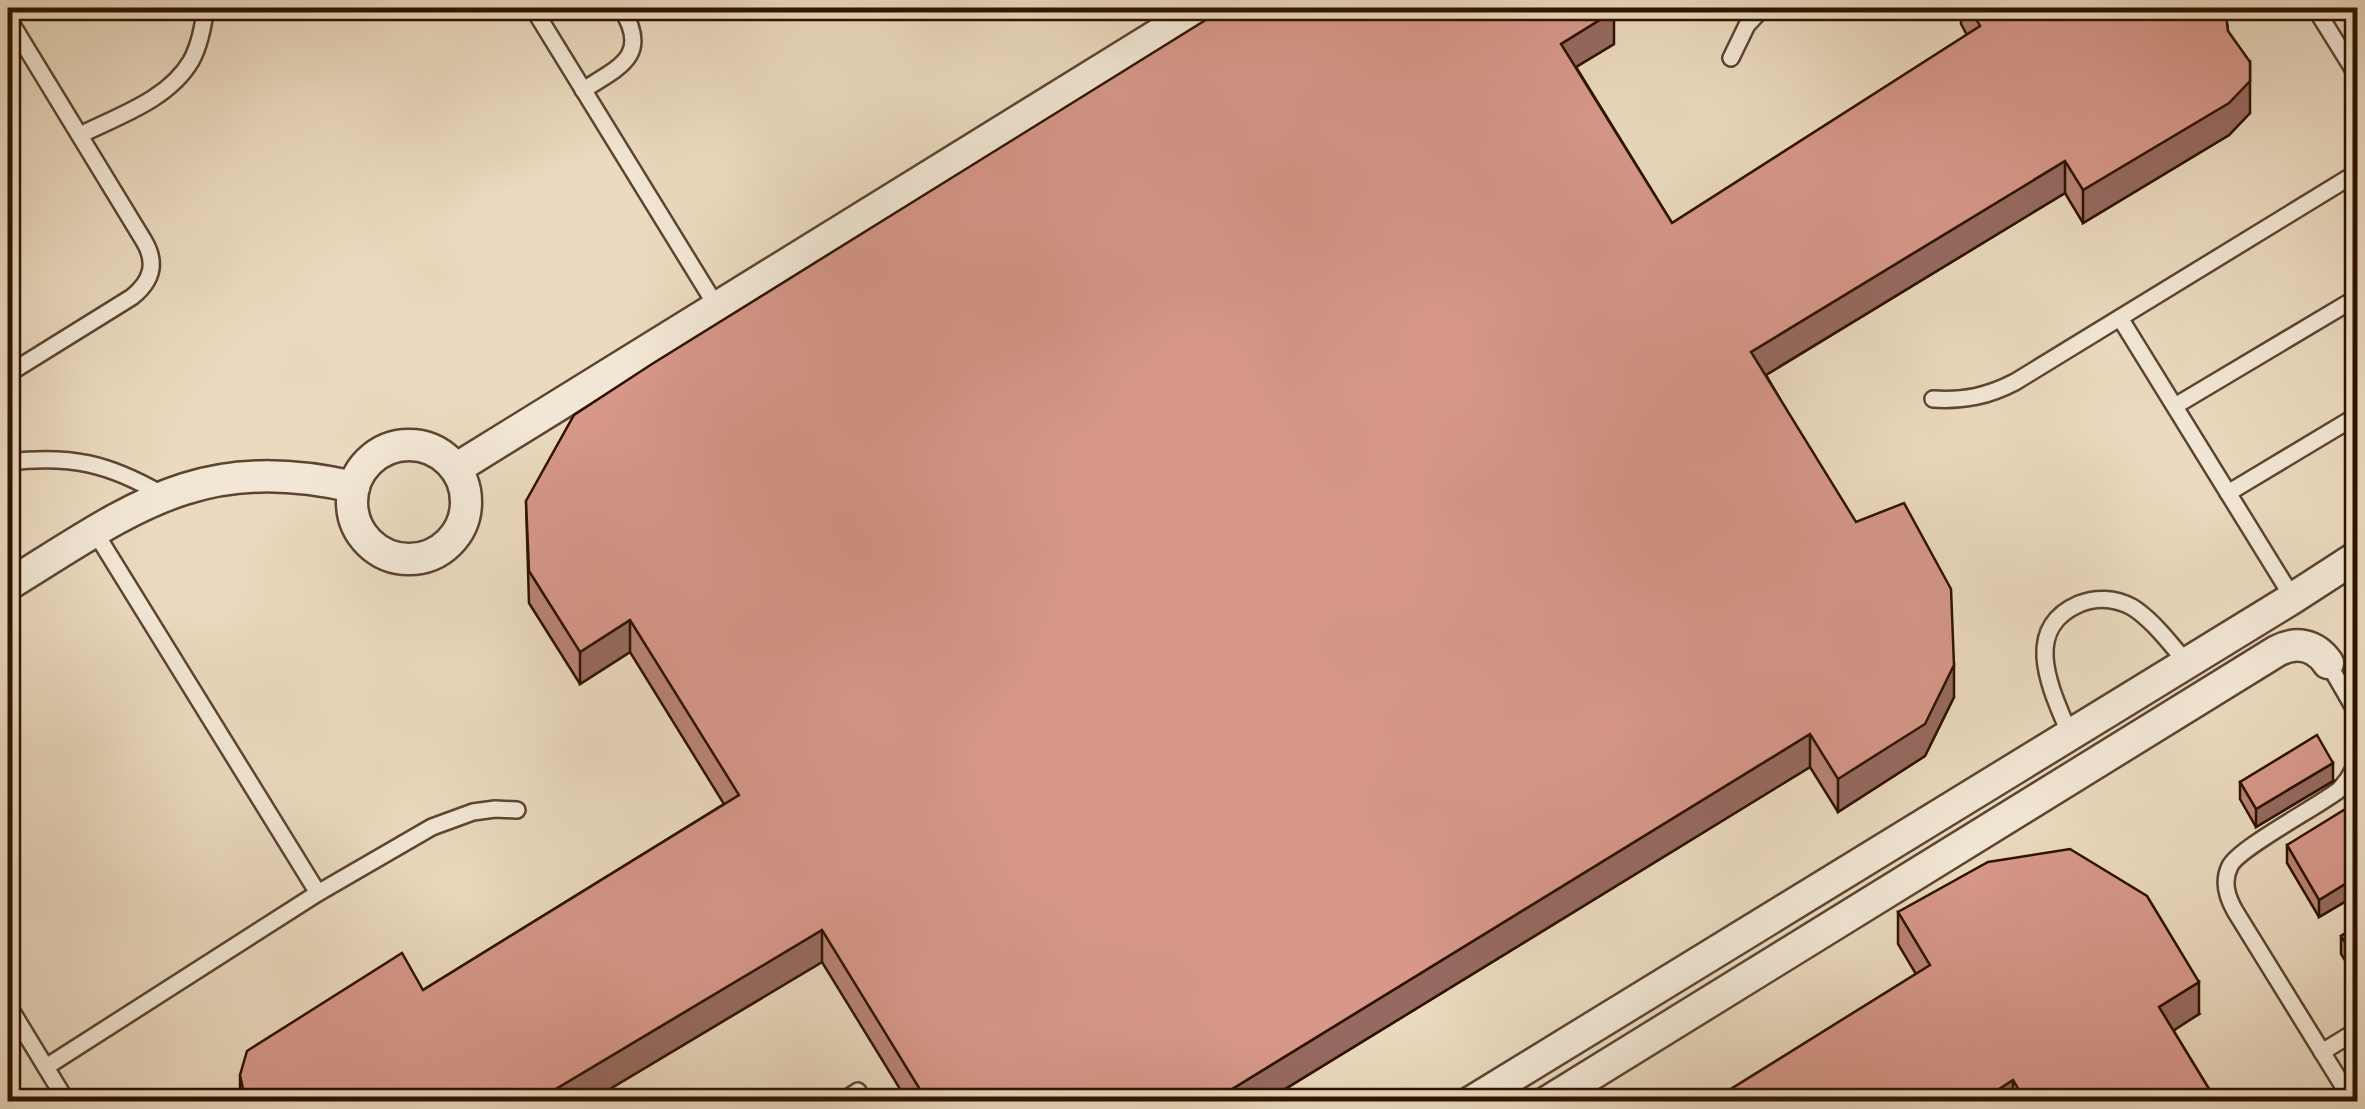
<svg xmlns="http://www.w3.org/2000/svg" width="2365" height="1109" font-family="'EB Garamond',serif">
<style>
.lines{fill:none;stroke-linecap:round;stroke-linejoin:round}
.lane-casing{stroke:#5c4530;stroke-width:20}
.street-casing{stroke:#5c4530;stroke-width:35}
.lane{stroke:#f2e7d5;stroke-width:15}
.street{stroke:#f2e7d5;stroke-width:30}
.wall{fill:#b98377;stroke:#2d1300;stroke-width:2.5}
.shaded-wall{fill:#966a61;stroke:#2d1300;stroke-width:2.5}
.building{fill:#d7988a;stroke:#2d1300;stroke-width:2.5}
</style>
<rect width="100%" height="100%" fill="#ebdabf"/>
<filter id="stains"><feTurbulence type="fractalNoise" baseFrequency=".002" numOctaves="4"/><feColorMatrix values="0 0 0 0 .2 0 0 0 0 .09 0 0 0 0 .02 0 0 0 .5 -.17"/></filter>
<radialGradient id="worn" r=".72"><stop offset=".6" stop-color="#630" stop-opacity="0"/><stop offset="1" stop-color="#630" stop-opacity=".3"/></radialGradient>
<g class="lines">
<defs>
<g id="lane">
<path d="M533 8 717 307"/>
<path d="M2272 8H2286"/>
<path d="M2315 8 2358 77"/>
<path d="M8 18 144 241C157 263 152 281 132 297L8 374"/>
<path d="M1731 58 1747 25 1763 8"/>
<path d="M583 90C620 67 651 55 621 8"/>
<path d="M80 135C118 116 168 100 191 61 200 45 203 25 206 8"/>
<path d="M2120 318 2293 598"/>
<path d="M1933 399C1964 401 1988 396 2015 382L2358 172"/>
<path d="M2175 406 2358 297"/>
<path d="M8 462C71 455 108 463 163 495"/>
<path d="M2228 493 2358 415"/>
<path d="M95 532 318 893"/>
<path d="M2328 663 2358 715"/>
<path d="M2070 735C2053 693 2019 630 2079 604 2096 597 2115 598 2132 607 2153 620 2171 645 2187 663"/>
<path d="M8 1005 67 1102"/>
<path d="M2322 1052 2358 1030"/>
<path d="M46 1067 318 893 432 827 473 812 495 809 517 810"/>
<path d="M841 1102 858 1091"/>
<path d="M2353 1102 2235 911C2227 897 2222 882 2230 866 2239 848 2317 807 2339 790L2348 779 2358 761"/>
</g>
<g id="street">
<circle cx="409" cy="502" r="57"/>
<path d="M457 468 1201 8"/>
<path d="M8 585C133 508 199 452 354 487"/>
<path d="M1471 1102 2293 598 2358 556"/>
<path d="M1547 1102 2277 651C2296 641 2315 644 2328 663"/>
</g>
</defs>
<use href="#lane" class="lane-casing"/>
<use href="#street" class="street-casing"/>
<use href="#lane" class="lane"/>
<use href="#street" class="street"/>
</g>
<g class="wall">
<path d="M1961 8H2225L2228 31 2250 113 2229 135 2083 223 2065 193 1766 375 1954 697 1925 756 1838 812 1810 767 1264 1102H908L822 962 588 1102H240V1075L423 990 724 804 630 652 580 684 529 603 526 501 1614 44 1576 67 1672 223 1967 35 1961 24Z"/>
<path d="M2333 781 2256 827 2240 799V782Z"/>
<path d="M2358 813V894L2319 917 2287 863V845Z"/>
<path d="M1898 912 2199 1014 2173 1030 2217 1102H1710L1916 974 1898 944Z"/>
<path d="M2358 926V981L2341 954V936Z"/>
</g>
<g class="shaded-wall">
<path d="M1614 11V44L1561 76V44Z"/>
<path d="M2250 62V113L2229 135 2083 223V190Z"/>
<path d="M2065 161V193L1751 384V352Z"/>
<path d="M630 620V652L580 684V652Z"/>
<path d="M1954 665V697L1925 756 1838 812V779Z"/>
<path d="M1810 734V767L1264 1102H1211Z"/>
<path d="M2333 763V781L2256 827V809Z"/>
<path d="M2358 876V894L2319 917V900Z"/>
<path d="M822 930V962L588 1102H534Z"/>
<path d="M2199 982V1014L2159 1040V1007Z"/>
<path d="M2013 1080V1102H1979Z"/>
</g>
<g class="building">
<path d="M1225 8H1611L1614 11 1561 44 1672 223 1980 26 1970 8H2225L2228 31 2250 62V81L2229 103 2083 190 2065 161 1751 352 1856 522 1904 503 1951 589 1954 665 1925 724 1838 779 1810 734 1211 1102H916L924 1096 822 930 534 1102H249L244 1094 240 1075 247 1051 402 953 423 990 739 795 630 620 580 652 529 571 526 501 574 415 652 364Z"/>
<path d="M2317 735 2333 763 2256 809 2240 782Z"/>
<path d="M2352 805 2358 813V876L2319 900 2287 845Z"/>
<path d="M2070 849 2147 896 2199 982 2159 1007 2217 1102H2026L2013 1080 1979 1102H1710L1930 965 1898 912 1988 862Z"/>
<path d="M2358 926V963L2341 936Z"/>
</g>
<rect width="2365" height="1109" fill="none" stroke="#ebdabf" stroke-width="40"/>
<rect x="10" y="10" width="2345" height="1089" fill="none" stroke="#2d1300" stroke-width="5"/>
<rect x="20" y="20" width="2325" height="1069" fill="none" stroke="#2d1300" stroke-width="2.5"/>
<rect width="100%" height="100%" filter="url(#stains)"/>
<rect width="100%" height="100%" fill="url(#worn)"/>
</svg>
